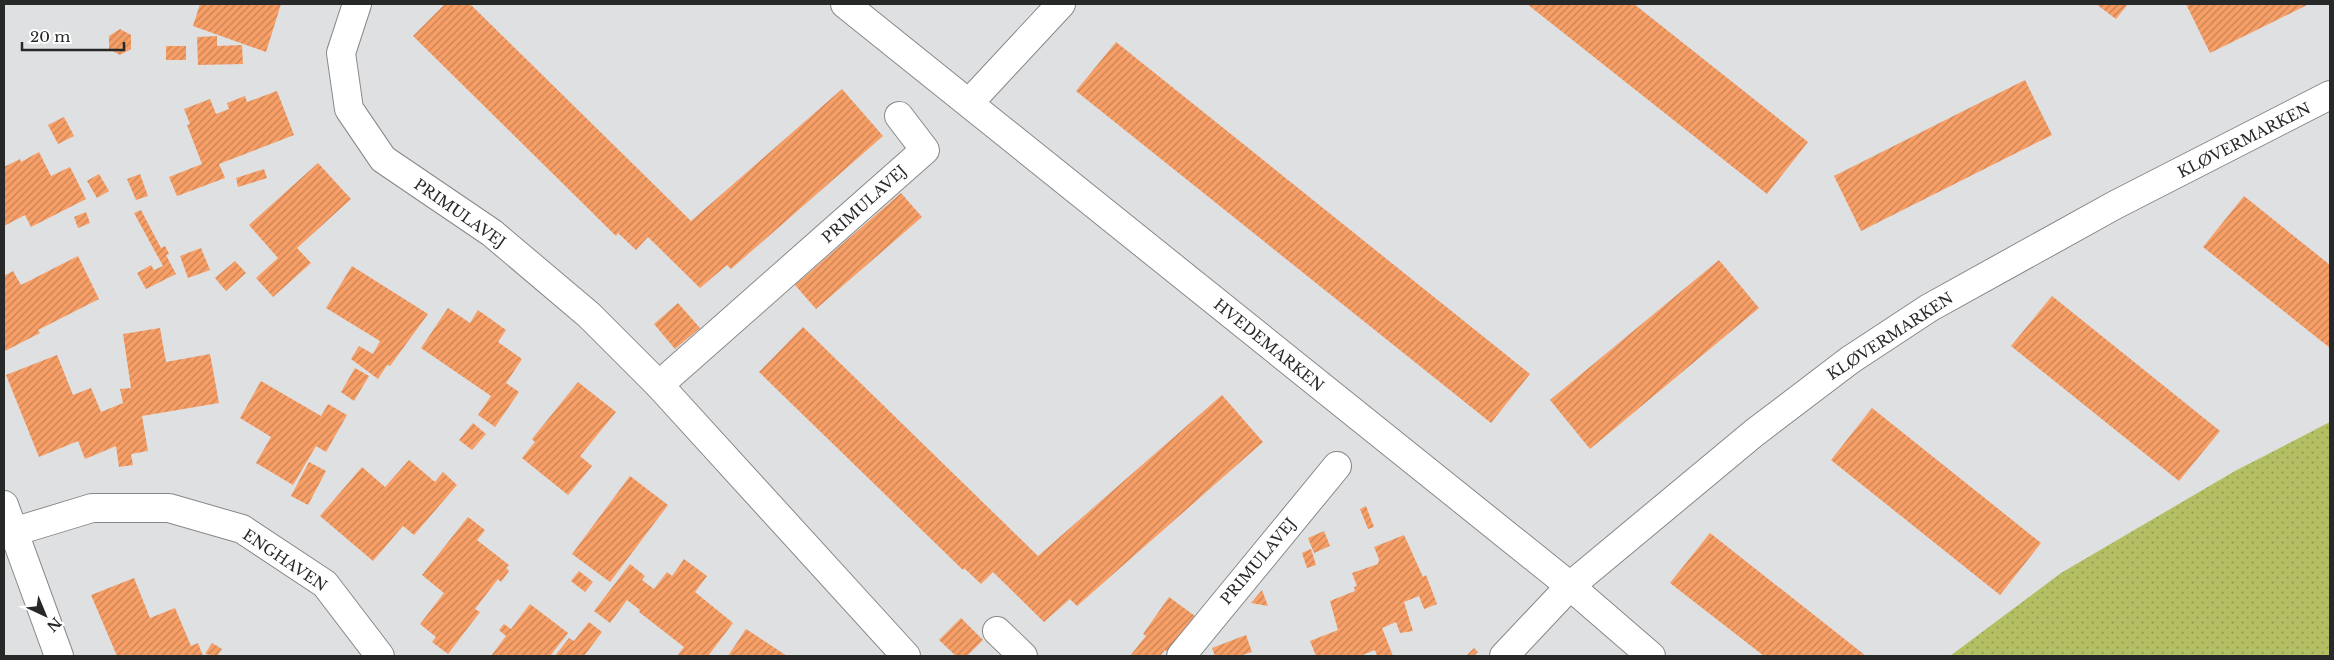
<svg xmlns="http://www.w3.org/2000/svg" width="2334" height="660" font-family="'Libre Baskerville',serif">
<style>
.grass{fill:url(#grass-dots)}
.building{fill:url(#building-hatch)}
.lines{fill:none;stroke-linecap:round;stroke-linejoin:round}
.minor-casing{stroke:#88888a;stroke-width:30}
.minor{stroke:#fff;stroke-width:28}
.labels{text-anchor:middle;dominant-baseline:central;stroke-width:4.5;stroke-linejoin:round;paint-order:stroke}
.street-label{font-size:15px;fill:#272828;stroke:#fff}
</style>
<defs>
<pattern id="grass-dots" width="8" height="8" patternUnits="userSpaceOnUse" patternTransform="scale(1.25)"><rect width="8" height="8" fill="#b4bf64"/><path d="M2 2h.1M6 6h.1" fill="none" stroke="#929b52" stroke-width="1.8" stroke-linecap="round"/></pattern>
<pattern id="building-hatch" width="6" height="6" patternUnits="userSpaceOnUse" patternTransform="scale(1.25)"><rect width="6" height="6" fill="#f79f67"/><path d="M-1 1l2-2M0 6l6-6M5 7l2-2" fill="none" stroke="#c88255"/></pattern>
</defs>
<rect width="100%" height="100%" fill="#dfe0e2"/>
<path class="grass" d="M2330 422V656H1950L2061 573 2235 471Z"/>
<g class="building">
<path d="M200 4H281L266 52 193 26Z"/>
<path d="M445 4H470L691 221 842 89 883 136 731 269 727 265 700 288 648 237 636 250 618 233 616 236 413 36Z"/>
<path d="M1527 4H1634L1808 142 1767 194Z"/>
<path d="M2096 4H2128L2116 19Z"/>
<path d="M2186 4H2309L2210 53Z"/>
<path d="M120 29 131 35V49L120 55 109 49V36Z"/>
<path d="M217 36V46L242 45 243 64 198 65 197 37Z"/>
<path d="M1116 42 1530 374 1491 423 1076 91Z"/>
<rect x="166" y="46" width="20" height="14"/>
<path d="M2025 80 2052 135 1861 231 1834 176Z"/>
<path d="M277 91 294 135 219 164 225 178 177 196 169 177 202 164 187 125 190 124 184 109 210 99 216 114 229 109 227 103 245 96 247 102Z"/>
<path d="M64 117 74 136 58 144 48 125Z"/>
<path d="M39 152 51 176 70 167 86 199 31 227 25 215 4 226V167L20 159 21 162Z"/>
<path d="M318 163 351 199 297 248 311 263 273 297 256 278 278 258 249 225Z"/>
<path d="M264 169 267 178 238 187 236 178Z"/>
<path d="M99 174 109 191 97 198 87 181Z"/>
<path d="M140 174 148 196 136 200 127 179Z"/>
<path d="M901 193 922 217 816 309 795 285Z"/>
<path d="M2244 196 2330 265V348L2203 247Z"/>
<path d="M141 210 161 248 165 246 169 254 166 255 176 274 146 289 137 273 151 265 154 270 163 266 134 213Z"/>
<path d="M86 212 90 223 78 228 74 217Z"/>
<path d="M201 248 210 270 188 278 180 256Z"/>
<path d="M78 256 99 299 38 330 40 333 5 351 4 276 13 271 21 285Z"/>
<path d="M1719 260 1759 308 1590 449 1550 400Z"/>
<path d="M235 261 246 273 226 291 215 278Z"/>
<path d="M352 266 428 314 390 366 387 365 378 379 351 359 359 346 373 354 380 341 326 308Z"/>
<path d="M2052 296 2220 431 2179 481 2011 346Z"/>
<path d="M678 303 700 328 675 349 654 324Z"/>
<path d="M448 308 470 323 478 310 506 330 498 342 522 359 506 383 519 392 495 427 478 415 491 396 421 348Z"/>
<path d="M803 327 1038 556 1222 395 1263 442 1077 606 1070 599 1044 622 993 572 981 584 964 568 963 570 759 372Z"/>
<path d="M160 328 166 362 210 354 219 403 142 416 148 451 131 454 133 465 119 467 116 446 85 459 78 441 39 457 6 375 57 355 73 395 91 388 101 412 123 403 120 389 131 388 123 334Z"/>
<path d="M355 368 369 376 354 401 341 392Z"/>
<path d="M261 381 321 416 328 404 347 415 326 452 316 446 293 485 256 463 271 437 240 418Z"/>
<path d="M578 382 616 412 580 456 592 466 568 495 522 458 535 442 532 439Z"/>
<path d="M1872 408 2041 543 2000 595 1831 460Z"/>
<path d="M473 423 486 434 472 450 459 440Z"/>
<path d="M409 460 435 482 443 472 457 485 414 535 403 526 373 561 320 516 362 467 385 487Z"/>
<path d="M309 462 326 471 308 505 291 496Z"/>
<path d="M630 476 668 505 610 582 572 554Z"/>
<path d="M1366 506 1374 527 1368 529 1360 509Z"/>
<path d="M468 517 485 530 477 540 509 565 506 568 509 571 501 582 498 579 475 609 480 612 448 654 432 642 436 637 420 624 444 593 422 575Z"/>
<path d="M1324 531 1330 546 1314 553 1308 538Z"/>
<path d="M1710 533 1866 656H1764L1670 583Z"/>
<path d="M1404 535 1423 577 1426 575 1437 604 1424 609 1419 596 1404 602 1413 631 1400 633 1396 622 1382 628 1393 656H1377L1375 650 1360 656H1316L1310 641 1338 630 1330 601 1355 591 1354 587 1357 586 1352 573 1378 564 1379 559 1374 547Z"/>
<path d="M1311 549 1316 565 1307 568 1302 553Z"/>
<path d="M684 559 707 576 695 592 733 623 708 656H677L684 647 639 612 640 610 627 600 610 623 594 611 630 564 645 576 642 580 654 589 667 572 672 576Z"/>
<path d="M579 571 593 582 585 592 571 581Z"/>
<path d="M134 578 150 618 175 608 191 646 198 643 203 656H117L91 595Z"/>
<path d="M1262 590 1268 606 1251 603Z"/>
<path d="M1169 597 1195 616 1168 652 1165 650 1160 656H1130L1146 636 1143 634Z"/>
<path d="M530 604 568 633 550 656H491L506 636 499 630 504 624 511 629Z"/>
<path d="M961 618 983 640 967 656H956L939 640Z"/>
<path d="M589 622 602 632 584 656H555L569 638 574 641Z"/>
<path d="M746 629 787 656H728Z"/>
<path d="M1246 635 1252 652 1239 656H1215L1212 648Z"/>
<path d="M212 643 222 649 217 656 205 654Z"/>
<path d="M1474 648 1478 652 1474 656H1466Z"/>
</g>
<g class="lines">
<defs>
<g id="minor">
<path d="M357 4 341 53 349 109 383 159 492 233 589 315 659 385 906 656"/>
<path d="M845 4 1570 586 1651 656"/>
<path d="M969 103 1061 4"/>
<path d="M659 385 925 150 899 116"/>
<path d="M4 505 59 656"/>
<path d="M13 532 92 508H169L242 529 325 584 380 656"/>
<path d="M997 631 1023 656"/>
<path d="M1181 656 1337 466"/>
<path d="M1504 656 1570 586 1754 433 1850 360 1929 308 2115 205 2330 95"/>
</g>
</defs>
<use href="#minor" class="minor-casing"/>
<use href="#minor" class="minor"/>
</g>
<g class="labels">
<g class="street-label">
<text transform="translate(2244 140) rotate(-27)">KLØVERMARKEN</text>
<text transform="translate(864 204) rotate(-42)">PRIMULAVEJ</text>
<text transform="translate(460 213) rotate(35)">PRIMULAVEJ</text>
<text transform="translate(1890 336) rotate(-33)">KLØVERMARKEN</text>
<text transform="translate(1269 345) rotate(39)">HVEDEMARKEN</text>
<text transform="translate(285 560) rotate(34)">ENGHAVEN</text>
<text transform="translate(1258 561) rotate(-50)">PRIMULAVEJ</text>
</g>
</g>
<rect width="2334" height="660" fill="none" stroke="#272828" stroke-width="10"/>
<g transform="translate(45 615) rotate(136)" stroke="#ffffff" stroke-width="4" paint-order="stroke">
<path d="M0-4L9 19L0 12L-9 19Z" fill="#272828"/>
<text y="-8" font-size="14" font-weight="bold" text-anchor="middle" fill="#272828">N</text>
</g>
<path d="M22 42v8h102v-8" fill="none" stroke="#272828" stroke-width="2.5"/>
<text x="30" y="42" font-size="15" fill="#272828" stroke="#ffffff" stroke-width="4" paint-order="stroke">20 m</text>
</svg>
